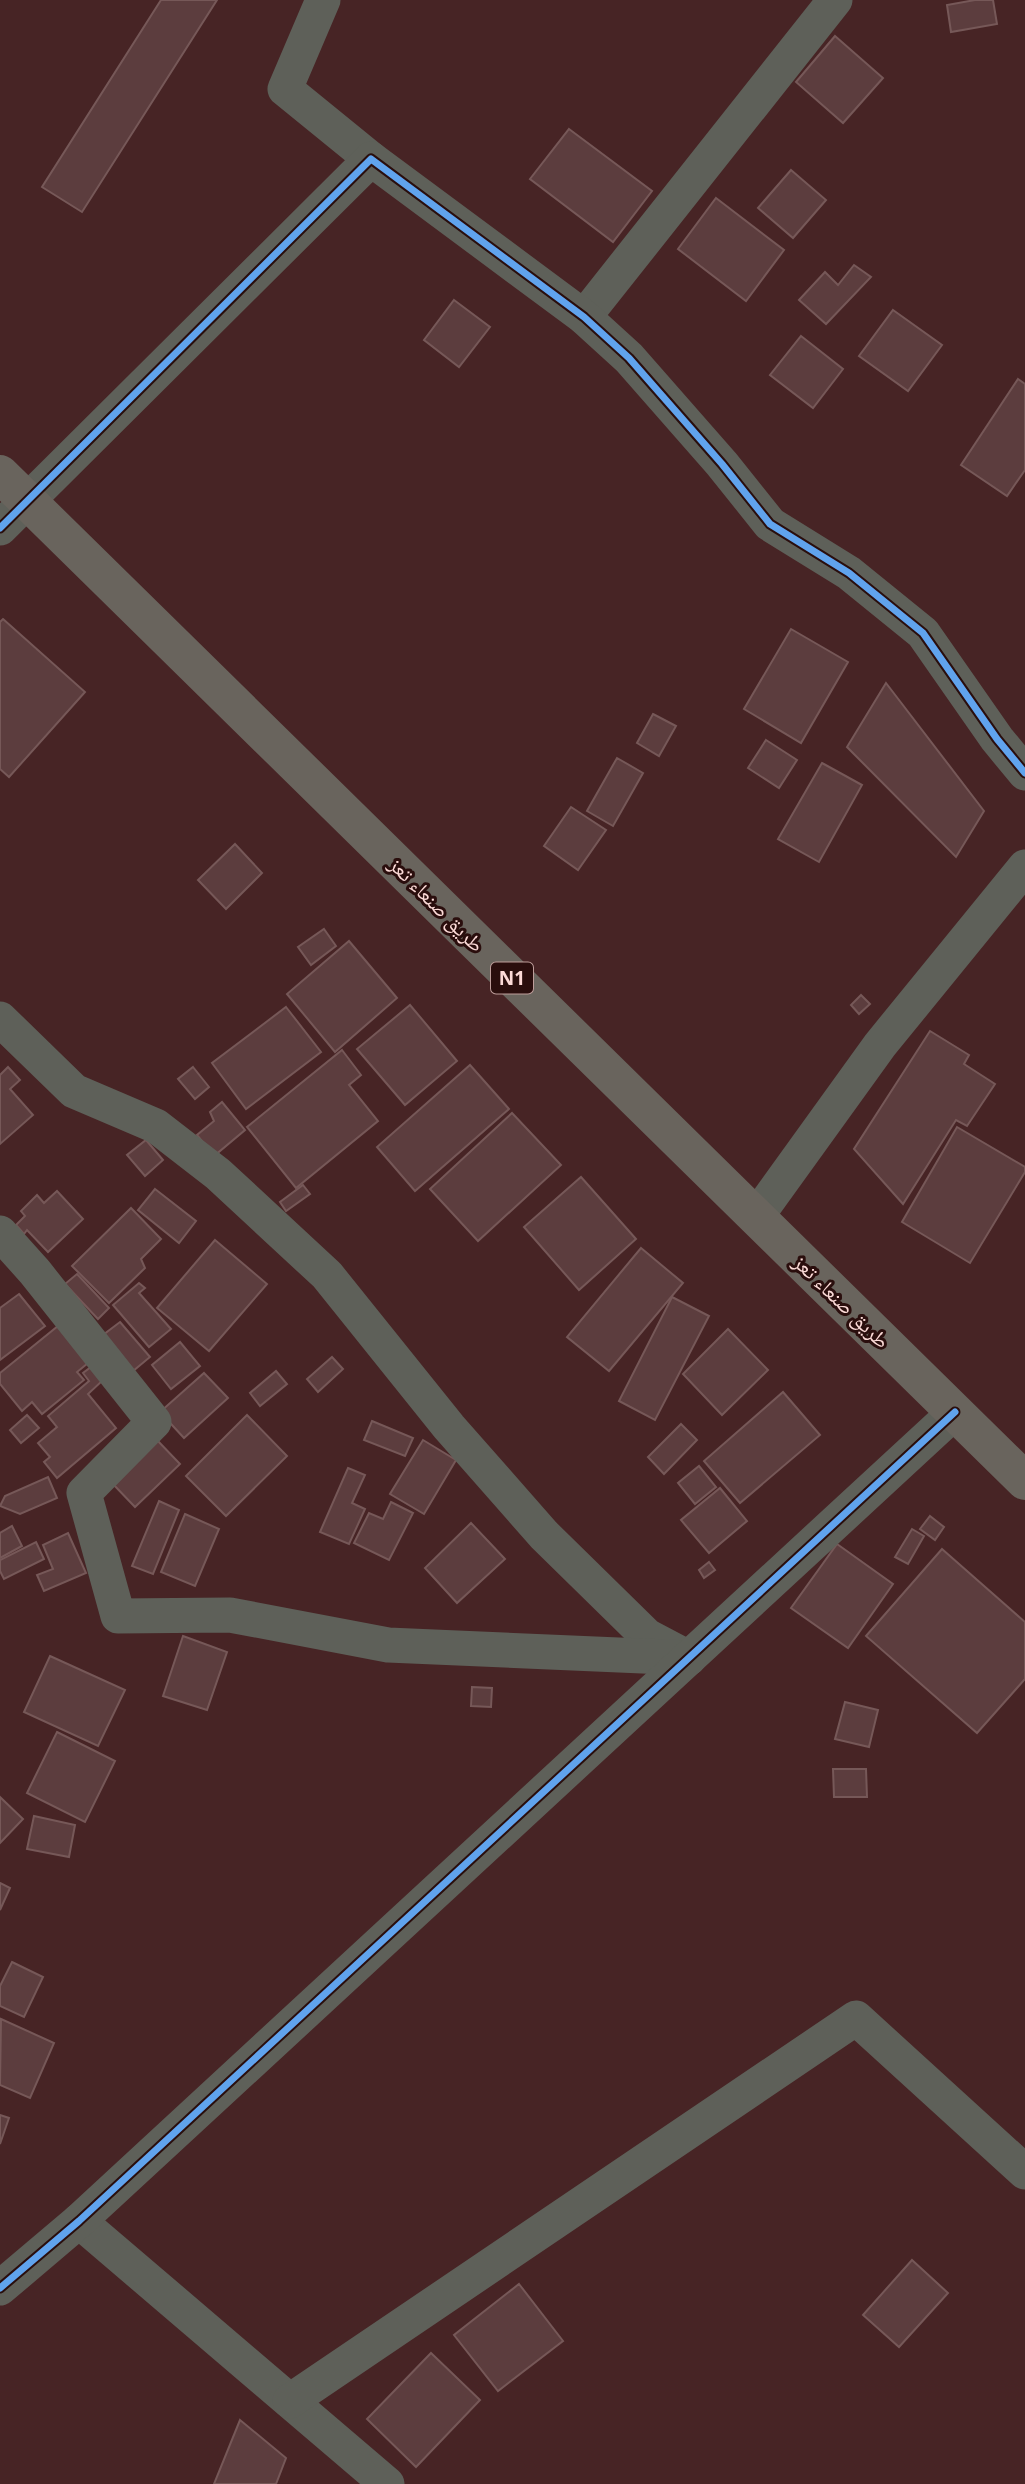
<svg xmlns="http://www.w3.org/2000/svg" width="1025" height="2484" font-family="'Noto Sans','Noto Naskh Arabic',sans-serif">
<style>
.building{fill:#5c3d3e;stroke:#765858;stroke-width:2}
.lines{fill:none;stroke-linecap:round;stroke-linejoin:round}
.minor{stroke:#5e6059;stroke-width:35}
.trunk{stroke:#69645d;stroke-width:38}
.cycleway-casing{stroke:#2a0e0d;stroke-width:11}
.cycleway{stroke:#60a3ed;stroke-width:7}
.labels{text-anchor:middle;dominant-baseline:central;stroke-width:6;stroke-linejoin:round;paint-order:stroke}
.shield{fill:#2a0e0d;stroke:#bd9d9a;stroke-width:2}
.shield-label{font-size:19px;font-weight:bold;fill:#fcdad7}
.street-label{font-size:21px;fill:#fcdad7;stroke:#2a0e0d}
</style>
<rect width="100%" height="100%" fill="#472425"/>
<g class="building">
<path d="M161 0H217L82 212 42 187Z"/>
<path d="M975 0H993L997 24 951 32 947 5Z"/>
<path d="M835 36 883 78 843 123 796 82Z"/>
<path d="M569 129 652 191 613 242 530 179Z"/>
<path d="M791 170 826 200 793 238 758 208Z"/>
<path d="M716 198 784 250 746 301 678 249Z"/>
<path d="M854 265 871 277 826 324 799 300 825 272 838 285Z"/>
<path d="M454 300 490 327 459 367 424 340Z"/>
<path d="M893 310 942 345 908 391 859 356Z"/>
<path d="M801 336 843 369 813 408 770 375Z"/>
<path d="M1018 379 1025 384V470L1007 496 961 465Z"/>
<path d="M3 619 85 692 9 777 0 769V622Z"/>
<path d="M791 629 848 662 801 743 744 709Z"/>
<path d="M886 683 984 811 956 857 847 747Z"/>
<path d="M653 714 676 726 659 756 637 743Z"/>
<path d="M766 740 797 760 779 788 748 768Z"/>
<path d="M617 758 643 773 613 826 587 811Z"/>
<path d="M822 763 862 785 819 862 778 839Z"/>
<path d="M571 807 606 830 578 870 544 846Z"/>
<path d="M235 844 262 873 226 909 198 880Z"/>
<path d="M324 929 336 946 311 965 298 947Z"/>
<path d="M349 941 397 998 335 1052 287 994Z"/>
<path d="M861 995 870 1004 859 1014 851 1005Z"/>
<path d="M410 1005 457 1061 405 1105 357 1049Z"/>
<path d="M286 1007 321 1052 246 1109 212 1063Z"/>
<path d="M930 1031 969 1055 964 1064 995 1084 967 1126 956 1120 903 1204 854 1149Z"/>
<path d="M342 1050 361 1075 349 1085 378 1121 296 1188 247 1127Z"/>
<path d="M470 1065 509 1109 415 1191 377 1147Z"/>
<path d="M8 1067 20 1080 10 1089 33 1115 0 1144V1075Z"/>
<path d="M193 1067 209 1087 195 1099 178 1079Z"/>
<path d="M222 1102 245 1130 214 1156 197 1135 214 1121 210 1112Z"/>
<path d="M512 1113 561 1165 478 1241 430 1189Z"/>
<path d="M957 1127 1025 1167V1172L970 1263 902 1222Z"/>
<path d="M146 1140 163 1160 145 1176 127 1155Z"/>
<path d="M581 1177 636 1239 579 1290 524 1227Z"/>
<path d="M303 1185 310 1194 286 1211 280 1202Z"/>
<path d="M155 1189 196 1221 179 1243 138 1210Z"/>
<path d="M57 1191 83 1219 48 1252 27 1230 24 1234 16 1225 25 1216 21 1211 37 1195 44 1203Z"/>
<path d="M131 1208 161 1239 141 1259 145 1268 109 1303 72 1266Z"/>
<path d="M215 1240 267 1284 209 1351 157 1308Z"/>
<path d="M641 1248 683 1283 609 1371 567 1337Z"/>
<path d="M77 1274 109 1308 98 1319 65 1284Z"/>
<path d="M139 1283 145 1288 139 1293 171 1329 149 1347 113 1305Z"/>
<path d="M19 1294 45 1326 0 1360V1308Z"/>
<path d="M672 1297 709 1316 655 1420 619 1401Z"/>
<path d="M120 1322 150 1357 133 1371 103 1335Z"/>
<path d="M58 1326 88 1363 77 1372 84 1380 42 1414 32 1402 22 1411 0 1384V1373Z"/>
<path d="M728 1329 768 1370 722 1415 683 1374Z"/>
<path d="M180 1342 200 1366 171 1389 152 1365Z"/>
<path d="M332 1357 343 1369 318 1392 307 1379Z"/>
<path d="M91 1367 102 1381 88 1394 116 1428 57 1478 44 1462 50 1457 38 1443 57 1427 48 1416 89 1381 83 1373Z"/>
<path d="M276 1371 287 1384 260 1406 250 1393Z"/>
<path d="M204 1373 228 1398 184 1438 160 1412Z"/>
<path d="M783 1392 820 1435 740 1503 704 1461Z"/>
<path d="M27 1415 39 1428 21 1443 10 1430Z"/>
<path d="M247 1415 287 1456 226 1516 186 1476Z"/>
<path d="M372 1421 413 1438 405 1456 364 1440Z"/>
<path d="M681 1424 697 1440 664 1474 648 1457Z"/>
<path d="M156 1439 180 1464 135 1507 111 1482Z"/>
<path d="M423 1440 456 1460 424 1514 390 1494Z"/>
<path d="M699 1466 716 1487 695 1504 678 1483Z"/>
<path d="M348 1468 365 1475 352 1503 365 1509 349 1544 320 1532Z"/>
<path d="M48 1477 57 1498 20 1514 0 1506 5 1496Z"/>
<path d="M720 1488 747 1521 709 1553 681 1520Z"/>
<path d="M159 1501 179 1510 153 1574 132 1566Z"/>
<path d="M391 1502 413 1513 389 1560 354 1543 369 1513 383 1519Z"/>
<path d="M185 1514 219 1529 195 1586 161 1572Z"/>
<path d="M930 1516 944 1527 935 1540 920 1529Z"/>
<path d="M471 1523 505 1559 457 1603 425 1568Z"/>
<path d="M12 1526 22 1546 0 1558V1533Z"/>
<path d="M912 1529 924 1536 908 1564 895 1557Z"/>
<path d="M68 1533 86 1573 44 1591 37 1575 53 1569 43 1545Z"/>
<path d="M36 1542 44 1559 4 1579 0 1571V1560Z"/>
<path d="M837 1544 893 1584 848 1648 791 1608Z"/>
<path d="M942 1549 1025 1622V1679L977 1733 866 1636Z"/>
<path d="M709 1562 715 1570 704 1578 699 1570Z"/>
<path d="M183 1636 227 1652 207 1710 163 1696Z"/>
<path d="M50 1656 125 1690 98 1746 24 1712Z"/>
<path d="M472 1687 492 1688 491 1707 471 1706Z"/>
<path d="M845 1702 878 1710 869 1747 835 1739Z"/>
<path d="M57 1732 115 1761 85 1822 27 1793Z"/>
<path d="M833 1769H866L867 1797H834Z"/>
<path d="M0 1797 23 1819 0 1843Z"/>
<path d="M34 1816 75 1825 69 1857 27 1849Z"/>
<path d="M0 1883 10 1888 0 1910Z"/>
<path d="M12 1962 43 1977 24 2017 0 2006V1986Z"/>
<path d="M1 2019 54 2043 30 2098 0 2085Z"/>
<path d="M0 2115 9 2118 0 2144Z"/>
<path d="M912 2260 948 2293 899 2347 863 2315Z"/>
<path d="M519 2284 563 2341 498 2391 454 2335Z"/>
<path d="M431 2353 480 2400 416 2467 367 2419Z"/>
<path d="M240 2420 286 2458 276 2484H214Z"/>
</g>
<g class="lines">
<g class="minor">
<path d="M323 0 285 89 371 159"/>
<path d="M584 317 835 0"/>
<path d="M0 528 371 159 584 317 629 358 722 464 770 524 849 573 923 633 997 739 1025 773"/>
<path d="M0 1019 74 1091 156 1126 218 1174 327 1275 449 1427 544 1535 647 1636 683 1655"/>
<path d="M756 1217 880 1045 1025 867"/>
<path d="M0 1233 35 1272 154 1422 84 1493 118 1616 230 1615 388 1645 689 1658"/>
<path d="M79 2221 387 2484"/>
<path d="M0 2288 79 2221 955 1412"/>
<path d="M290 2401 856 2018 1025 2172"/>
</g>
<path class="trunk" d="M0 474 1025 1481"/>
<defs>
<g id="cycleway">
<path d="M0 528 371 159 584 317 629 358 722 464 770 524 849 573 923 633 997 739 1025 773"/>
<path d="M0 2288 79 2221 955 1412"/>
</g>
</defs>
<use href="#cycleway" class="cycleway-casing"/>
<use href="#cycleway" class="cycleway"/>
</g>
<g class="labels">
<rect class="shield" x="491" y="962.5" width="42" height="31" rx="5"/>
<g class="shield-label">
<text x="512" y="978">N1</text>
</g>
<g class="street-label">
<text transform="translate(437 904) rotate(45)">طريق صنعاء تعز</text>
<text transform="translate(842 1301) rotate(44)">طريق صنعاء تعز</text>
</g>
</g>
</svg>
